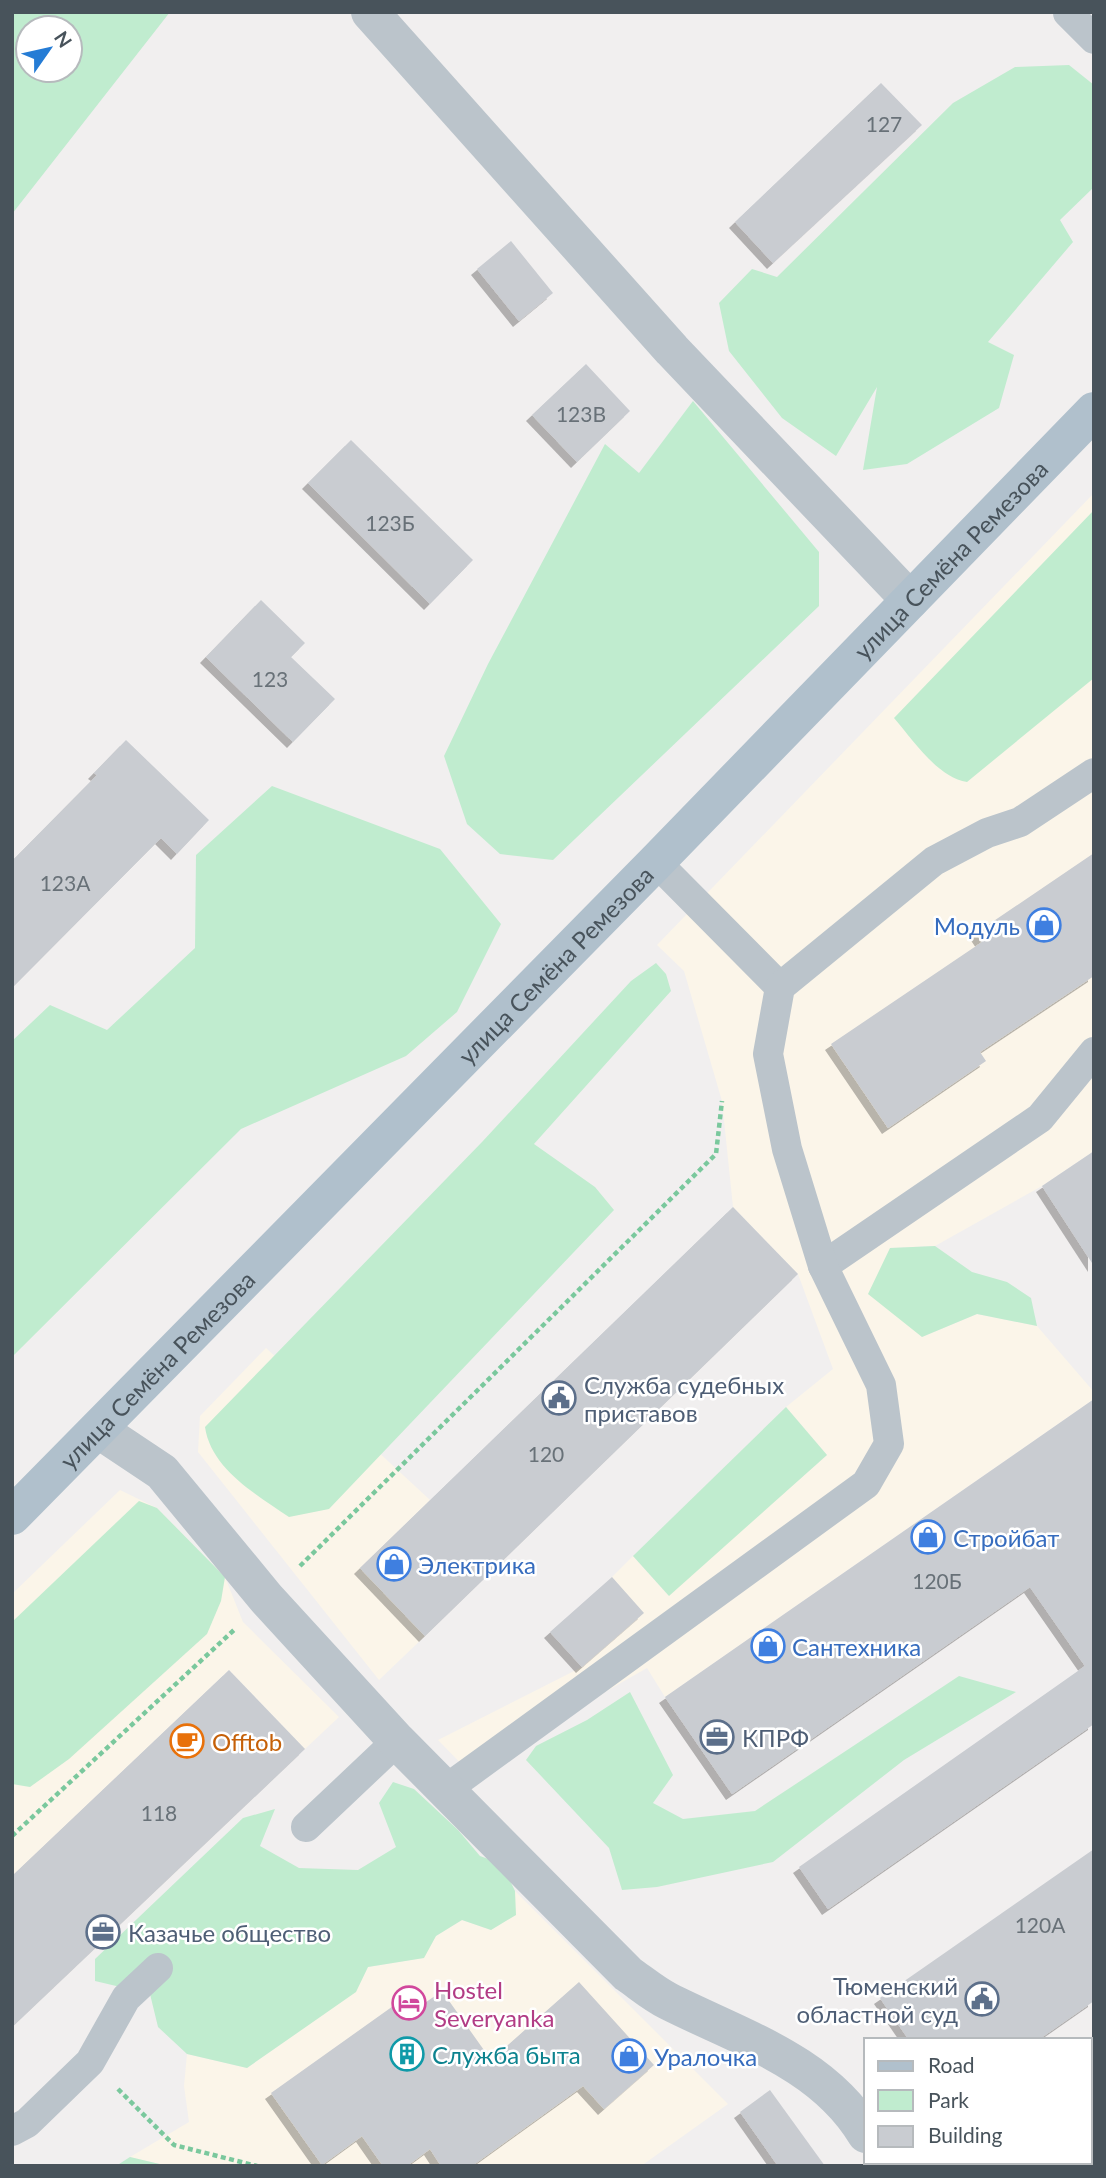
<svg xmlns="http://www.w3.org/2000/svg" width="1106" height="2178" font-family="Lato,sans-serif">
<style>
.commercial{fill:#fbf5e9}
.green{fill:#c0eccf;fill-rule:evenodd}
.building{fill:#c9ccd1;filter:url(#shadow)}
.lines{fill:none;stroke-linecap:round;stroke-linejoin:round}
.path{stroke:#7ac89d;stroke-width:4.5;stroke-dasharray:5 3.5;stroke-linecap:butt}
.service{stroke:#bbc4cb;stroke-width:30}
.minor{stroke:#bbc4cb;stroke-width:38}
.primary{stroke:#b0c0cc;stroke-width:38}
.labels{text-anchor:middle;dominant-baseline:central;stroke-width:5;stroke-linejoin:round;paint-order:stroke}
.number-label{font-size:21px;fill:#687178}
.street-label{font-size:24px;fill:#48535b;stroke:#fff}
.shop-label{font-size:24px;fill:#366cbe;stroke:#fff;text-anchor:start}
.service-label{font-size:24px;fill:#4e5e75;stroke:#fff;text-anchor:start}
.food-label{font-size:24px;fill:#c56008;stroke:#fff;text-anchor:start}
.hotel-label{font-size:24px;fill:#b23c85;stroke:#fff;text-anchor:start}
.culture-label{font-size:24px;fill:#0d838f;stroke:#fff;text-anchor:start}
</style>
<defs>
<filter id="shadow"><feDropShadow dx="-6" dy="6" stdDeviation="0" flood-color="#0004"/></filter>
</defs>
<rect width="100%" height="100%" fill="#f1efef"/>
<g class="commercial">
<path d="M1094 493V1151L1042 1186 935 1246 890 1248 922 1337 977 1314 1037 1326 1094 1392V1399L665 1697 647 1668 605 1692 479 1782 438 1740 582 1667 643 1613 612 1577 633 1556 668 1595 827 1455 786 1407 833 1369 798 1274 733 1207 722 1101 684 971 657 945Z"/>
<path d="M266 1348 430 1500 360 1568 425 1636 379 1680 198 1452 200 1416Z"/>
<path d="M120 1490 157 1508 225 1577 243 1622 339 1717 305 1749 229 1670 12 1876V1594Z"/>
<path d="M515 1891 728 2104 641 2166H168L130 2157 189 2122 184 2086 187 2054 247 2068 355 1992 368 1967 423 1958 436 1936 462 1920 491 1930 515 1915Z"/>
</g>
<g class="green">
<path d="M12 12H170L12 214ZM70 28V70H28V28Z"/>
<path d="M1069 65 1094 85V187L1060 220 1073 242 988 342 1014 355 999 408 907 464 863 470 877 387 836 456 782 418 729 351 719 303 752 269 777 277 953 103 1015 67Z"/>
<path d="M693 401 819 552V606L553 860 500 854 467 824 444 756 488 664 605 444 639 473Z"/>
<path d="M1094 510V678L967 782C937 777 913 740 894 718Z"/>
<path d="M272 786 440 849 501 924 457 1012 406 1056 241 1129 12 1357V1041L50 1005 107 1030 195 948 196 855Z"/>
<path d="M656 963 666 974 671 991 534 1144 595 1187 614 1210 329 1509 289 1517C257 1495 211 1469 205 1427L482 1142 631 981Z"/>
<path d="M935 1246 972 1272 1007 1282 1031 1298 1037 1326 977 1314 922 1337 868 1294 890 1248Z"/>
<path d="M786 1407 827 1455 669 1596 633 1556Z"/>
<path d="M139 1501 157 1508 225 1577 221 1601 207 1634 69 1759 30 1787 12 1784V1622Z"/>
<path d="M959 1676 1016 1692 904 1760 773 1862 657 1887 622 1890 609 1848 526 1760 536 1746 587 1720 630 1692 673 1775 653 1803 683 1819 755 1811Z"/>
<path d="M393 1782 414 1789 458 1830 480 1856 502 1864 515 1891 516 1915 491 1930 462 1920 436 1936 424 1958 368 1967 356 1992 247 2068 187 2054 158 2027 150 1994 95 1981V1959L243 1818 275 1809 260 1846 299 1868 358 1870 396 1847 379 1803Z"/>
<path d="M130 2157 168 2166H116Z"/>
</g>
<g class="building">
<path d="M881 83 922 125 773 263 735 222Z"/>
<path d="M511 241 553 293 519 321 477 269Z"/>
<path d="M586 364 630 411 577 462 532 415Z"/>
<path d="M351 440 473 560 430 604 308 483Z"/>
<path d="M261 600 305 643 291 657 335 699 293 742 206 657Z"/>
<path d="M126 740 209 820 177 854 161 838 12 988V861L97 775 94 773Z"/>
<path d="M1094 853V976L980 1052 986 1061 888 1128 831 1044 982 942 976 933Z"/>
<path d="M1094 1151V1266L1042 1186Z"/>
<path d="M733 1207 798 1274 425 1636 360 1568Z"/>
<path d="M1094 1399V1724L828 1909 799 1867 1085 1666 1030 1587 732 1794 665 1697Z"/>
<path d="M612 1577 644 1613 582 1667 550 1632Z"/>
<path d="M229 1670 305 1749 12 2027V1876Z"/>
<path d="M1094 1849V2001L1038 2040H909L880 1998Z"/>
<path d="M579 1982 654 2065 604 2109 583 2086 472 2166H441L430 2149 407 2166H383L362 2136 322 2165 271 2093 410 1994 419 2007 442 1991 491 2060Z"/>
<path d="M770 2090 825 2166H778L740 2112Z"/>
</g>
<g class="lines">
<g class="path">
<path d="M300 1566 716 1154 722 1101"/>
<path d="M12 1836 234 1630"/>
<path d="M118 2089 174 2145 257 2166"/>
<path d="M1090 2105 1094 2103"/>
<path d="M1004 2166 1009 2162"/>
</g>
<g class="service">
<path d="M1068 13 1094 39"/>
<path d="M656 862 780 987"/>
<path d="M823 1266 1040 1118 1094 1052"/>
<path d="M445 1790 866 1484 889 1444 881 1385 823 1266 787 1149 768 1054 780 987 934 861 987 833 1020 822 1094 773"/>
<path d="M306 1827 397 1741"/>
<path d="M12 2131 27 2123 90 2062 126 1998 158 1968"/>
</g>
<g class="minor">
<path d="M370 12 672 350 910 600"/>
<path d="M99 1430 162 1472 266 1598 397 1741 628 1974C641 1983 654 1994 668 2001 739 2037 823 2062 866 2134"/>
<path d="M883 2162 886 2166"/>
</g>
<path class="primary" id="s1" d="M12 1516 656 862 1094 411"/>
</g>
<defs>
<symbol id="shop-ring" viewBox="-11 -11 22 22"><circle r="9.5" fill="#fff" stroke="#3f7fe0" stroke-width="1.5"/><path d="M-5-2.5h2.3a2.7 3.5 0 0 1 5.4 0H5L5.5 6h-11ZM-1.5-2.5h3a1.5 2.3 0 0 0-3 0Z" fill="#3f7fe0"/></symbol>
<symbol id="civic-ring" viewBox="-11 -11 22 22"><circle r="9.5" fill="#fff" stroke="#5c6f8a" stroke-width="1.5"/><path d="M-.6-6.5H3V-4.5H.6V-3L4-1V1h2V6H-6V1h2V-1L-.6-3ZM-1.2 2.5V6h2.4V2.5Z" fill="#5c6f8a"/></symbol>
<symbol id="office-ring" viewBox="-11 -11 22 22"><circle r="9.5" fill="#fff" stroke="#5c6f8a" stroke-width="1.5"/><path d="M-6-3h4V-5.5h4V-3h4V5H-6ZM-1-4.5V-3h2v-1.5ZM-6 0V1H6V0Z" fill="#5c6f8a"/></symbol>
<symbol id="cafe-ring" viewBox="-11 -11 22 22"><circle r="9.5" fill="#fff" stroke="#e8710a" stroke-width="1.5"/><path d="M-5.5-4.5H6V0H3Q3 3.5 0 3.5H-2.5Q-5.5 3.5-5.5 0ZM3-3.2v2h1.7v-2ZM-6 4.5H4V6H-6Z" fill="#e8710a"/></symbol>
<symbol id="hotel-ring" viewBox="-11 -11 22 22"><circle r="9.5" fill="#fff" stroke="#d1479c" stroke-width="1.5"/><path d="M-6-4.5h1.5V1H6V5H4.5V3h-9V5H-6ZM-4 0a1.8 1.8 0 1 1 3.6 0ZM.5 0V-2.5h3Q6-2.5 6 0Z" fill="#d1479c"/></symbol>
<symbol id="building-ring" viewBox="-11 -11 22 22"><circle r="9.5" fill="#fff" stroke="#0f9aa8" stroke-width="1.5"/><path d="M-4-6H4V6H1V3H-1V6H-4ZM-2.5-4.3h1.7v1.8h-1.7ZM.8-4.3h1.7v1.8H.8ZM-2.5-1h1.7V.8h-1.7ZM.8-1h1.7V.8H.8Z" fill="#0f9aa8"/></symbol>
</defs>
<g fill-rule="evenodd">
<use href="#shop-ring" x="1025" y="906" width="38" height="38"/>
<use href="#civic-ring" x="540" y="1379" width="38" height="38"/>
<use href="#shop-ring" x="909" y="1518" width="38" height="38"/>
<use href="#shop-ring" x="375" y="1545" width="38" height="38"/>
<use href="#shop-ring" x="749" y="1627" width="38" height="38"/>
<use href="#office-ring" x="698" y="1718" width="38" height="38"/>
<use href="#cafe-ring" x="168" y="1722" width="38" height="38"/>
<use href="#office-ring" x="84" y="1913" width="38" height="38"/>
<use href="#civic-ring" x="963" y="1980" width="38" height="38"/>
<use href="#hotel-ring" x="390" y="1984" width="38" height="38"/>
<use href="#building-ring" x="388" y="2035" width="38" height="38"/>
<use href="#shop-ring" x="610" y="2037" width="38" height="38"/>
</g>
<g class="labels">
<g class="number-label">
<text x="884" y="123">127</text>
<text x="581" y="413">123В</text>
<text x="390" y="522">123Б</text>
<text x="270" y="678">123</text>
<text x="65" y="882">123А</text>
<text x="546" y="1453">120</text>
<text x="937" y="1580">120Б</text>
<text x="159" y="1812">118</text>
<text x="1040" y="1924">120А</text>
</g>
<g class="street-label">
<text stroke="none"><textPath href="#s1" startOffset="1340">улица Семёна Ремезова</textPath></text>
<text stroke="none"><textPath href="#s1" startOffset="774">улица Семёна Ремезова</textPath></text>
<text stroke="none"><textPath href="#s1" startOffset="206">улица Семёна Ремезова</textPath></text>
</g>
<g class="shop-label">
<text x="1020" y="925" text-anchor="end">Модуль</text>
<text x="953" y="1537">Стройбат</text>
<text x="418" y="1564">Электрика</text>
<text x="792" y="1646">Сантехника</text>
<text x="654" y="2056">Уралочка</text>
</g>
<g class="service-label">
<text x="584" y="1384">Служба судебных<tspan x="584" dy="28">приставов</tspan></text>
<text x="742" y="1737">КПРФ</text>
<text x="128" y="1932">Казачье общество</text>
<text x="958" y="1985" text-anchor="end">Тюменский<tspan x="958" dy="28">областной суд</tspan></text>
</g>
<g class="food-label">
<text x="212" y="1741">Offtob</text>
</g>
<g class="hotel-label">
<text x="434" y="1989">Hostel<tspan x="434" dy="28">Severyanka</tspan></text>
</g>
<g class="culture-label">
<text x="432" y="2054">Служба быта</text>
</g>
</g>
<rect width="1106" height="2178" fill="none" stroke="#48535b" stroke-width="28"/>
<rect x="864" y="2038" width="228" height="126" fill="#ffffff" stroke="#b6babd" stroke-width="2"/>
<rect x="878" y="2061" width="35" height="10" fill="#b0c0cc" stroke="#b6babd" stroke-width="2"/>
<text x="928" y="2073" font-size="21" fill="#48535b">Road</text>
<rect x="878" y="2090" width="35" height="21" fill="#c0eccf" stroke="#b6babd" stroke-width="2"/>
<text x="928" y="2108" font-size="21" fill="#48535b">Park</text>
<rect x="878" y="2126" width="35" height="21" fill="#c9ccd1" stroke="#b6babd" stroke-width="2"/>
<text x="928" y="2143" font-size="21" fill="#48535b">Building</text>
<g transform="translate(49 49) rotate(56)"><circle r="33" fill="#ffffff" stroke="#b6babd" stroke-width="2"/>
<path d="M0-5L12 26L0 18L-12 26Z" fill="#257cd5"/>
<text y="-10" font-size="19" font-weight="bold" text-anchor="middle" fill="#48535b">N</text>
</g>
</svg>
